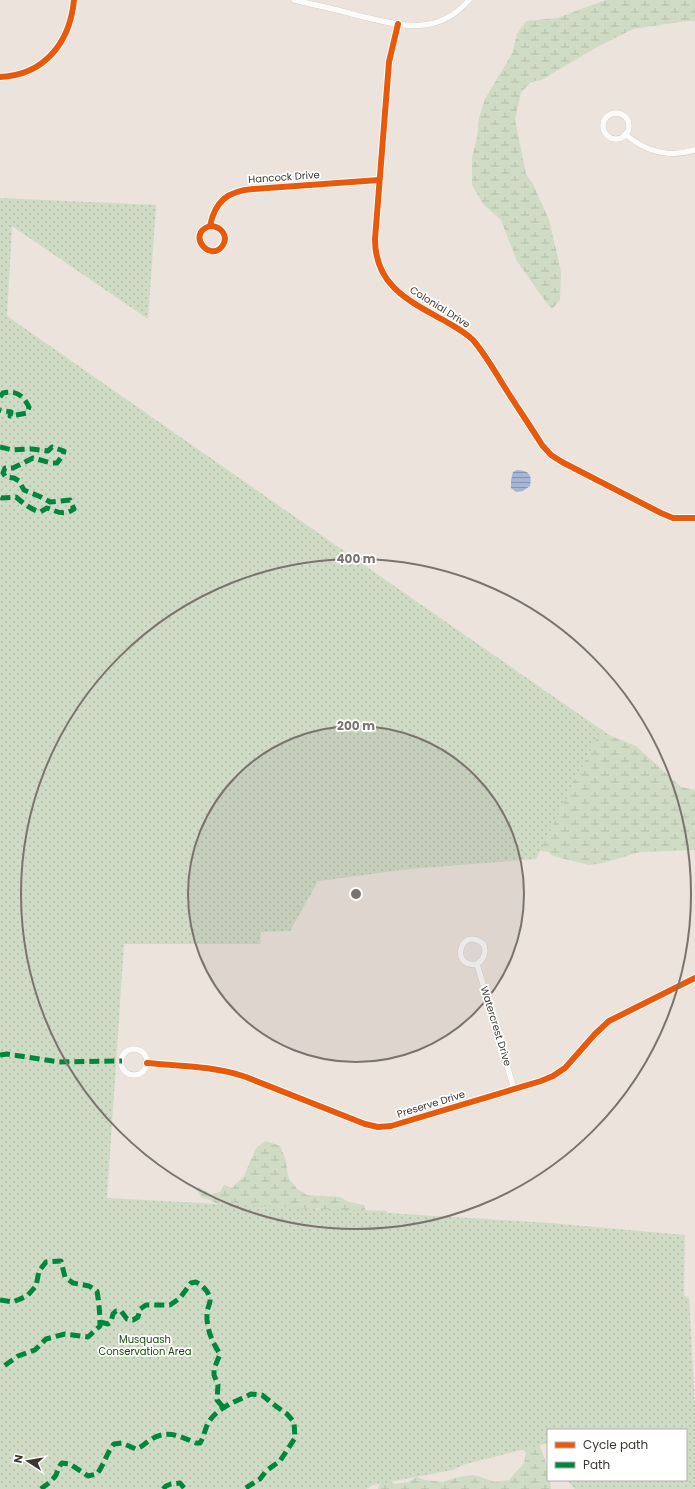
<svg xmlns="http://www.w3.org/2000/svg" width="695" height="1489" font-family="Poppins,sans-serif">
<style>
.wetland{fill:url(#wetland-marsh)}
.park{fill:url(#park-dots)}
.water{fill:url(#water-rules)}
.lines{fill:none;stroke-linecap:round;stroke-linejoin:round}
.minor-casing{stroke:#c7c1bb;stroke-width:6}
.minor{stroke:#fcfbfa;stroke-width:5.5}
.quiet{stroke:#00873e;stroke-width:5;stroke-dasharray:10 5;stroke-linecap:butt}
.cycleway-casing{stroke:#fff;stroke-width:8}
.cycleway{stroke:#e8590c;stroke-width:6}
.ring{fill:none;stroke:#7a736e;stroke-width:2}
.labels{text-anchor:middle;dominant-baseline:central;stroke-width:3.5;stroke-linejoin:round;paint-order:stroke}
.street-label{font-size:10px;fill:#3d3732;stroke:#fff}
.park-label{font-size:10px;fill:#144907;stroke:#fff}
.centre{fill:#7a736e;stroke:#fff;stroke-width:2}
.ring-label{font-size:12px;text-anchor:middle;font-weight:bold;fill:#7a736e;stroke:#fff;stroke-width:3.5;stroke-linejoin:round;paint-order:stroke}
</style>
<defs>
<pattern id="wetland-marsh" width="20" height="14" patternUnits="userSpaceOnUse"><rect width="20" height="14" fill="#cfdbc5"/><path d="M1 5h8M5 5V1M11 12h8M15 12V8" fill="none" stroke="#b3bdaa"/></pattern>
<pattern id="park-dots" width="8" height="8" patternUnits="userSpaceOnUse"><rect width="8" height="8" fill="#cfdbc5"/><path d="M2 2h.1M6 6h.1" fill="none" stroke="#b3bdaa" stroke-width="1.8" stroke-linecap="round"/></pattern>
<pattern id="water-rules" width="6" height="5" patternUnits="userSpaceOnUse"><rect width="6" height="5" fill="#a3b6d5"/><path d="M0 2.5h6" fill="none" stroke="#8695ad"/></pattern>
</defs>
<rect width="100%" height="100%" fill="#ebe3dc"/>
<g class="wetland">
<path d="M606 0H695V21H687L633 29 597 47 541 80 531 82 521 92 515 120 526 174 533 184 549 220 557 254 561 272 560 300 552 309 545 301 517 261 501 220 484 205 472 185V158L477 138 479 118 485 99 512 54 517 34 526 21 557 18Z"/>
<path d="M594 729 636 746 681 787 695 790V850L640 852 603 863 589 865 553 856 548 852 478 844Z"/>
<path d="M266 1141 280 1146 286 1160 288 1177 297 1189 307 1195 340 1197 349 1202 364 1205 366 1213 325 1212 317 1208 311 1212 220 1205 207 1199 202 1198 196 1189 199 1187 211 1194 220 1192 224 1185 232 1188 244 1176 256 1148Z"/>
<path d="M535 1436C542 1450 548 1464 548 1480H550L551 1489H378L382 1476 389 1479 394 1484 408 1482 417 1477 425 1480 442 1482 459 1477 474 1475 495 1482 509 1480 524 1463 526 1453 517 1443Z"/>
</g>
<path class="park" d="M0 198 156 205 148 319 12 226 7 316 387 581 612 737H597L536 859 409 869 318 881 290 931 261 932 260 944H124L107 1198 314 1209 387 1211 388 1213 550 1223 685 1235 684 1296 689 1297 695 1406V1489H575L567 1480H686V1430H548V1443L466 1464 452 1470 373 1485 366 1489H0Z"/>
<path class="water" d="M517 470C529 471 532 474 530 486L523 491 516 492 511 488V480L513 472Z"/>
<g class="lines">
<defs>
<g id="minor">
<path d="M294 0C315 5 336 9 356 15 399 25 436 38 469 0"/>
<path d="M398 24 389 62 388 75 375 239C375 286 409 301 445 321 455 327 465 332 473 340 484 353 493 368 502 383 515 404 529 424 542 445L551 455 562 462 661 513 673 518H695"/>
<path d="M0 77C45 75 70 42 74 0"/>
<circle cx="616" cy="126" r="13"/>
<path d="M625 134C646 152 669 158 695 150"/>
<path d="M210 226C220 226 229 235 223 245 211 264 185 234 210 226 215 201 228 191 253 189L379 180"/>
<path d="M477 964C485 959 489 946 479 941 459 930 451 969 477 964L514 1089"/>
<circle cx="134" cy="1062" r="13"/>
<path d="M147 1063C180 1066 214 1066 246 1077L365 1124 378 1127 391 1126 541 1081 553 1076 565 1068 595 1034 609 1021 695 978"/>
</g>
</defs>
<use href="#minor" class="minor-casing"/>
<use href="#minor" class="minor"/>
<g class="quiet">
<path d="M0 397 3 393C16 390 23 395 29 407L27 413 10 416 11 412 0 410"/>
<path d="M0 447 12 450 32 449 48 451 52 447 64 451 63 455 57 463H51L33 458 13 468H5L3 473 6 477 14 478 19 481 24 490 41 497 50 502 70 500 74 509C64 516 58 512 47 508L40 512C30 509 23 503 16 497L2 498 0 497"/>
<path d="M0 1055 7 1054 59 1062 122 1061"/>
<path d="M0 1300 13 1302 27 1296 36 1286 39 1271 46 1262 61 1261 65 1277 73 1283 89 1286 97 1291C99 1303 100 1314 100 1326L88 1337 65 1334 46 1339 35 1350 18 1356 4 1366 0 1365"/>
<path d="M100 1322 108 1324 111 1322 113 1314 116 1311H121L127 1319 133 1320 138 1317 140 1309 146 1305H170L180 1298 191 1283 196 1282C202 1286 208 1290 210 1298 211 1303 207 1308 207 1313 206 1328 212 1342 220 1354L214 1369V1375L218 1385 217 1400 223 1407"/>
<path d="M41 1489C46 1485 52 1481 56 1475 58 1470 59 1466 62 1463L70 1464 88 1476 97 1474C104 1465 107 1452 114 1444L122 1443 136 1449C142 1447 144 1444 150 1440 167 1429 179 1436 196 1443H200C204 1437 205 1429 208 1423 218 1407 235 1402 251 1394L262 1395 277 1407 287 1414 294 1422 295 1438 280 1461 266 1471 260 1479 244 1489"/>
<path d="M163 1489 166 1486 171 1484 180 1483 185 1489"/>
</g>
<defs>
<g id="cycleway">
<path d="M398 24 389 62 388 75 375 239C375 286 409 301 445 321 455 327 465 332 473 340 484 353 493 368 502 383 515 404 529 424 542 445L551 455 562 462 661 513 673 518H695"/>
<path d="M0 77C45 75 70 42 74 0"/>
<path d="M210 226C220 226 229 235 223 245 211 264 185 234 210 226 215 201 228 191 253 189L379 180"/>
<path d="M147 1063C180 1066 214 1066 246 1077L365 1124 378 1127 391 1126 541 1081 553 1076 565 1068 595 1034 609 1021 695 978"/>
</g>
</defs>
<use href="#cycleway" class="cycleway-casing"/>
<use href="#cycleway" class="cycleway"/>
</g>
<circle cx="356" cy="894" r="168" fill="#7a736e" fill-opacity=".12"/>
<g class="ring">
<circle cx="356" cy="894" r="168"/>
<circle cx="356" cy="894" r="335"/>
</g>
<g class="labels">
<g class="street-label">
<text transform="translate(284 177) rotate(-4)">Hancock Drive</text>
<text transform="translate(440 307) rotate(32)">Colonial Drive</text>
<text transform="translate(496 1026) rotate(73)">Watercrest Drive</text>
<text transform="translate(431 1104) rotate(-17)">Preserve Drive</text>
</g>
<g class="park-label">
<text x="145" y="1339">Musquash<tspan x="145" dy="12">Conservation Area</tspan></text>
</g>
</g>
<circle cx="356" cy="894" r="6" class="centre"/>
<g class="ring-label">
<text x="356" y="563">400 m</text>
<text x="356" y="730">200 m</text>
</g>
<rect x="547" y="1429" width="140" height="52" fill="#ffffff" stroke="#b1afad"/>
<rect x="555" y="1442" width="20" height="6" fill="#e8590c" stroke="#b1afad"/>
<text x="583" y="1449" font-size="12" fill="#3d3732">Cycle path</text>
<rect x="555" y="1462" width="20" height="6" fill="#00873e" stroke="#b1afad"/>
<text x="583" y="1469" font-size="12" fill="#3d3732">Path</text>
<g transform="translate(28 1461) rotate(282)" stroke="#ffffff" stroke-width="3" paint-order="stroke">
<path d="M0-3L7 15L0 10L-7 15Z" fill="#3d3732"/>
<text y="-6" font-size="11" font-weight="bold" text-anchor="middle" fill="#3d3732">N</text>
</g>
</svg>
